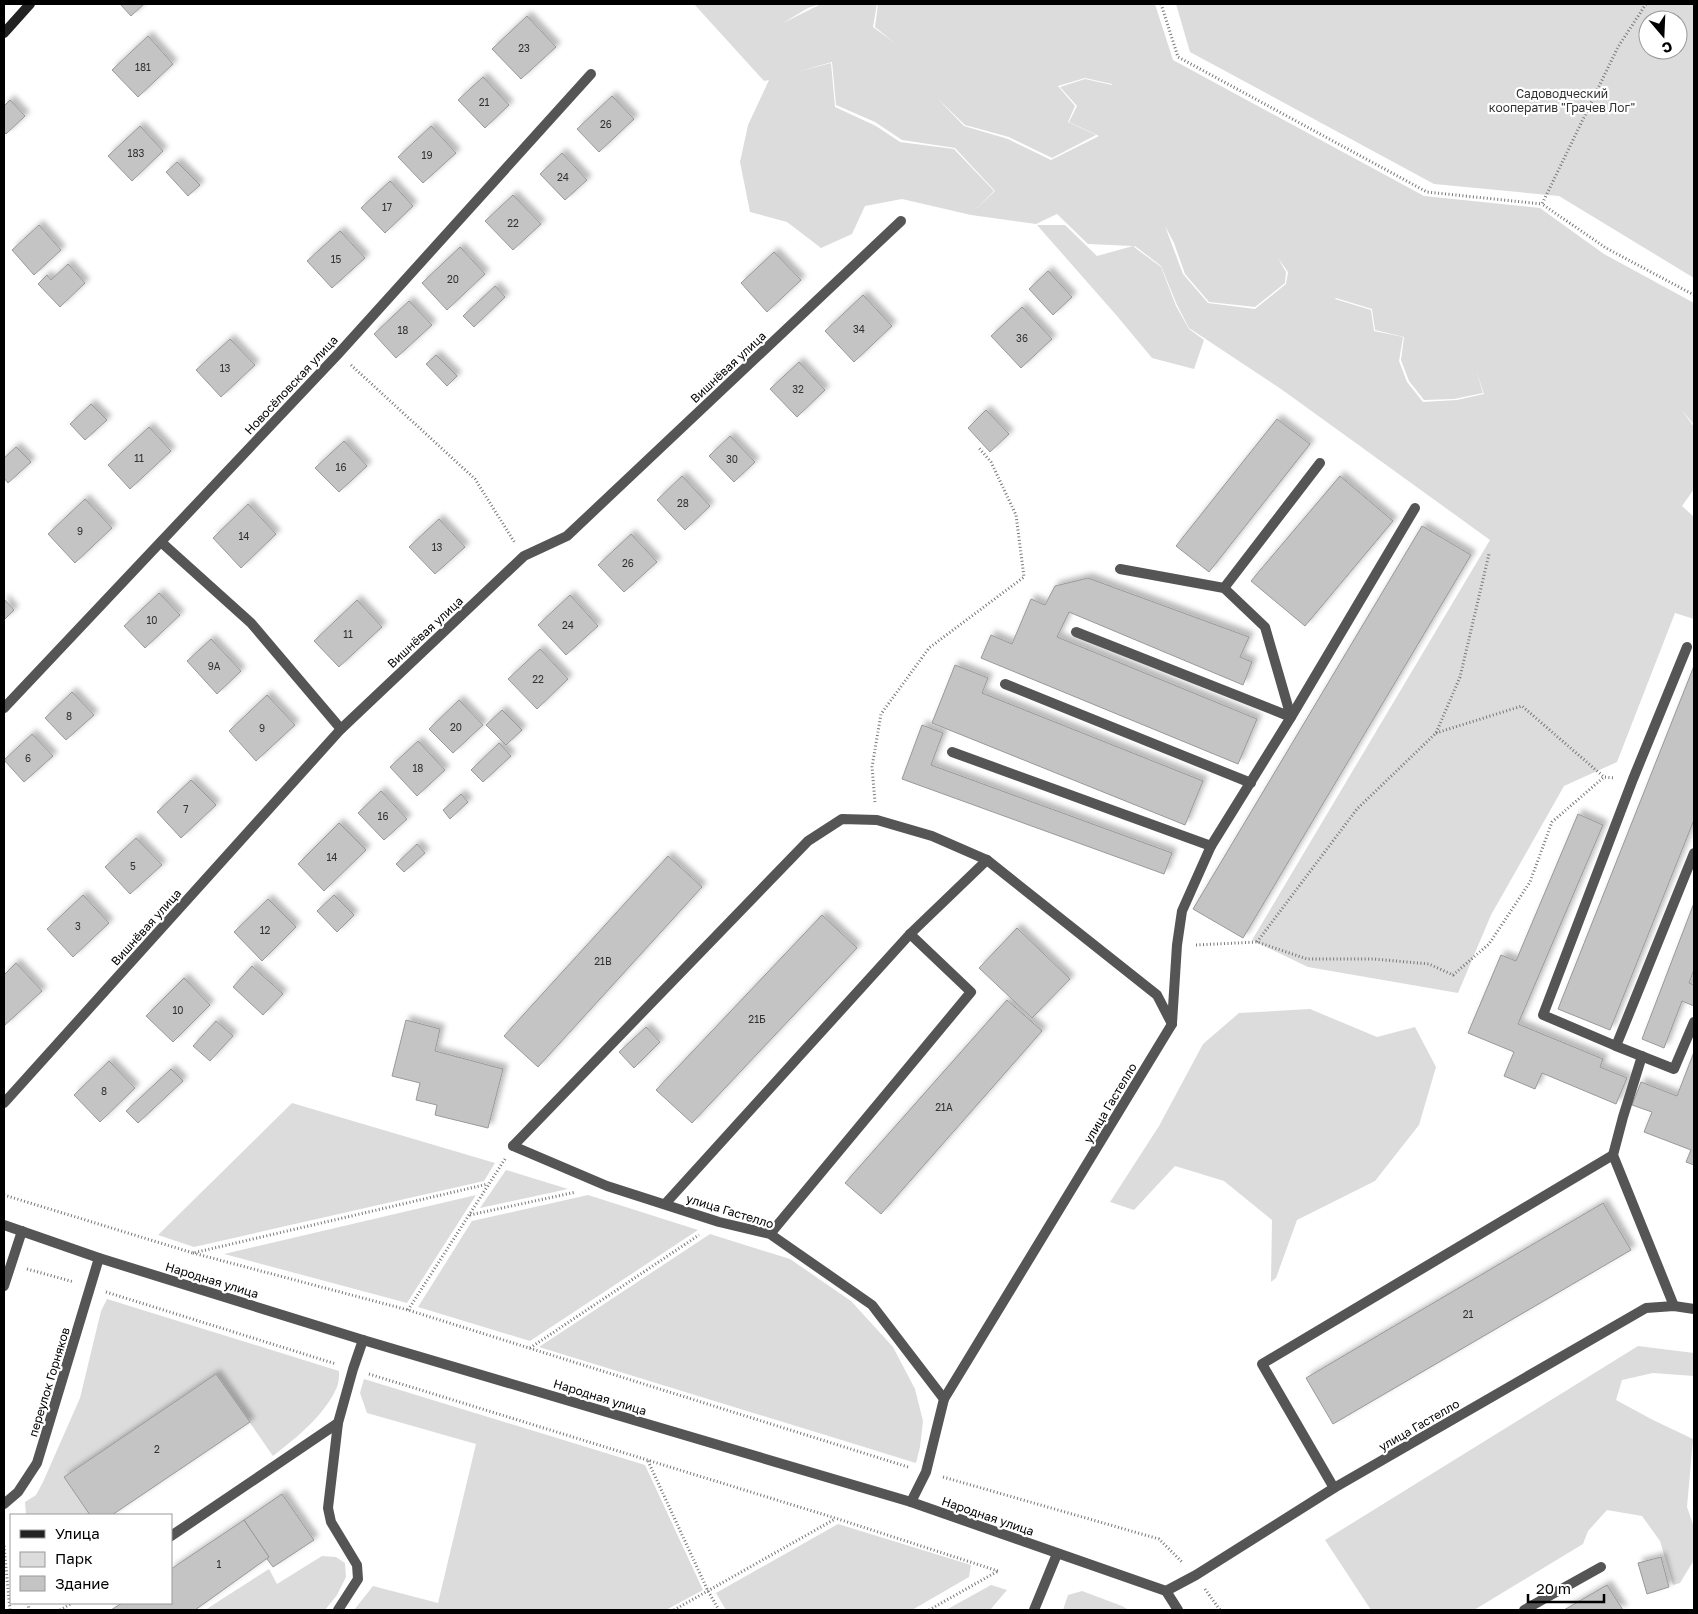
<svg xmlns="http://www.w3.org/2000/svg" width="1698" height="1614" font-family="'Golos Text',sans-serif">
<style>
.green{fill:#dcdcdc;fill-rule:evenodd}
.building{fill:#c4c4c4;stroke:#999;filter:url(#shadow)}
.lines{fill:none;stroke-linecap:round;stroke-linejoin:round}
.path{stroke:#777;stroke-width:3;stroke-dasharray:1 2.5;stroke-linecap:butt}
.lane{stroke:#555;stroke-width:10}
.street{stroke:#555;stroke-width:10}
.secondary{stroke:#222;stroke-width:10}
.labels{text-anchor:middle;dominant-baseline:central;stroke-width:4.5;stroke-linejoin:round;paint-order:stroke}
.number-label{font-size:10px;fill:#313131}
.park-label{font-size:12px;fill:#333;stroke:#fff}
.street-label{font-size:12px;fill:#000;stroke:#fff}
</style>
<defs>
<filter id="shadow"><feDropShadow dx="4.5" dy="-4.5" stdDeviation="2.5" flood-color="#0004"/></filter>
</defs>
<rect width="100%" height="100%" fill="#fff"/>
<g class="green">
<path d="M694 4H820L808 8 783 23 821 4H877L873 27 895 43 875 27 878 4H905L908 5 907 4H1155L1173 60 1424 196 1540 208 1604 254 1694 303V425L1681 409 1694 427V489L1682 506 1694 517V619L1675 613 1617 762 1564 786 1491 915 1458 993 1308 967 1252 940 1490 540 1281 389 1189 328 1177 305 1161 266 1135 246 1134 247 1161 267 1176 306 1189 329 1204 340 1194 369 1152 358 1117 316 1037 225H1065L1097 256 1133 246 1088 244 1057 214 1036 224 971 215 902 199 865 206 852 234 821 248 787 222 750 212 740 162 748 125 769 80 764 81ZM832 62 836 105 875 122 902 140 955 148 995 191 977 208 994 191 954 149 900 142 876 126 835 107 831 63 797 72ZM1085 78 1112 84V85L1085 79 1060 87 1077 106 1069 122 1099 136 1051 160 1008 139 964 126 937 98 965 125 1009 137 1052 158 1096 135 1068 122 1075 106 1058 86ZM1165 226 1174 243 1185 274 1209 302 1255 307 1285 283 1286 272 1278 258 1288 272 1286 284 1255 309 1208 303 1183 274ZM1336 298 1372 309 1375 330 1404 337 1401 360 1409 381 1424 400 1454 399 1483 393 1476 370 1484 394 1457 400 1423 402 1407 382 1399 361 1403 337 1374 331 1371 310 1335 299Z"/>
<path d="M1176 4H1694V278L1559 196 1434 184 1190 52ZM1648 20H1678V50H1648Z"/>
<path d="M1310 1009 1377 1037 1415 1027 1436 1067 1419 1125 1375 1181 1297 1220 1276 1278 1271 1282 1272 1220 1224 1181 1175 1166 1134 1210 1110 1202 1159 1126 1203 1044 1239 1013Z"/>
<path d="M292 1103 495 1163 484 1181 194 1247 158 1235Z"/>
<path d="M506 1170 568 1189 480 1208Z"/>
<path d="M476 1195 407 1303 224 1254Z"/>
<path d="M588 1195 698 1230 530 1341 418 1307 472 1221Z"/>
<path d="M710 1234 790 1259 851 1301 893 1347 915 1389 923 1421 920 1447 916 1463 539 1347Z"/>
<path d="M107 1299 339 1371C339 1376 339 1382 337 1387 325 1415 296 1438 273 1456L216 1374 64 1477 90 1515H26L25 1502 36 1495 43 1482 80 1398 101 1311Z"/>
<path d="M1638 1346 1694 1353V1376L1653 1373 1622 1380 1616 1400 1653 1420 1693 1439 1687 1507 1694 1527V1560L1680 1583 1673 1585 1660 1541 1642 1516 1607 1510 1588 1531 1583 1544 1474 1610H1371L1325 1540Z"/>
<path d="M364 1379 645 1465 703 1590 666 1610H354L373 1586 438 1603 476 1444 367 1413 360 1393Z"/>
<path d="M838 1524 971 1565 969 1577 912 1610H726L716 1593Z"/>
<path d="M322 1556 336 1557 345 1563 346 1577 337 1595 325 1610H205L269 1569 277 1584Z"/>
<path d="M991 1585 1007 1590 990 1610H946Z"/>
<path d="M1082 1591 1122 1606 1129 1610H1063L1068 1595Z"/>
</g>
<g class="building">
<path d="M120 4H144L131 16Z"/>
<path d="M527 16 556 47 521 79 492 49Z"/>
<path d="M148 36 173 64 138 97 112 70Z"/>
<path d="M483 77 509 105 485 128 458 100Z"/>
<path d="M612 96 634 119 599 152 577 129Z"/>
<path d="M10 100 25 116 6 134 4 131V106Z"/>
<path d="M140 126 163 151 132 181 108 156Z"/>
<path d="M431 126 456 153 423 183 398 157Z"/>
<path d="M562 153 587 180 565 200 540 174Z"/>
<path d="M177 162 200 185 188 196 166 172Z"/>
<path d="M390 181 413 206 385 233 361 208Z"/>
<path d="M513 195 541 224 513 250 485 221Z"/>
<path d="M39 225 61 250 34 275 12 250Z"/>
<path d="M340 231 365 258 332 288 307 261Z"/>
<path d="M460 247 485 274 447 310 422 283Z"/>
<path d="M774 252 801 280 767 312 741 283Z"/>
<path d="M68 264 85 283 60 307 38 284 47 275 51 280Z"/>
<path d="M1048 271 1072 297 1053 315 1029 289Z"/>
<path d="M495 286 505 297 474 327 463 316Z"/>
<path d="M863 295 892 326 854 362 825 331Z"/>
<path d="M409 301 432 325 396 358 374 334Z"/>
<path d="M1022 307 1052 339 1021 368 991 336Z"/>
<path d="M230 339 255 365 221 397 196 370Z"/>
<path d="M436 355 457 376 447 386 426 364Z"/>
<path d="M799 362 825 390 797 417 770 389Z"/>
<path d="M91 404 107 420 85 440 70 424Z"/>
<path d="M986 410 1009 434 990 452 968 428Z"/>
<path d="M1277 419 1310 444 1209 572 1176 546Z"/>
<path d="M149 427 171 451 130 489 108 465Z"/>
<path d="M730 436 755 462 734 482 709 456Z"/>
<path d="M344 441 367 466 339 492 315 468Z"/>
<path d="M16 447 31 462 8 483 4 478V458Z"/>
<path d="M682 476 710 506 685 530 657 500Z"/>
<path d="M1340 476 1393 521 1305 626 1251 581Z"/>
<path d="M85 499 112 528 75 563 48 534Z"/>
<path d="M248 504 276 534 241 568 213 538Z"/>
<path d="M439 519 465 547 435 574 409 547Z"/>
<path d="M1422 526 1471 555 1243 938 1193 909Z"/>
<path d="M631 534 657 562 624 592 598 565Z"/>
<path d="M1088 578 1249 637 1240 657 1252 662 1243 685 1069 612 1057 637 1257 719 1238 764 981 658 991 635 1012 644 1031 599 1045 605 1055 586Z"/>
<path d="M159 593 180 615 145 648 124 626Z"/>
<path d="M570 595 598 626 566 655 538 625Z"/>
<path d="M4 599 14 610 4 620Z"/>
<path d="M357 600 382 627 339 667 314 641Z"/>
<path d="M211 639 241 671 217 694 187 661Z"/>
<path d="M540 649 568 679 537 709 508 679Z"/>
<path d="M955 665 988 678 982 693 1203 781 1185 825 932 723Z"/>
<path d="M1694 666V820L1610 1030 1558 1009Z"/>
<path d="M72 692 94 715 66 740 45 718Z"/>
<path d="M267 695 295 725 256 761 229 731Z"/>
<path d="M459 700 483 725 453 753 429 729Z"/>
<path d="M502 710 522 730 506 745 486 725Z"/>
<path d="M922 725 943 733 931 765 1172 853 1164 874 902 779Z"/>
<path d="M32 734 53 756 24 782 4 760Z"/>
<path d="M418 741 445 770 417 796 390 767Z"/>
<path d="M499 743 511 756 483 782 471 770Z"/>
<path d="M191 780 216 805 181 838 157 812Z"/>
<path d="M381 791 407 819 384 840 358 813Z"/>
<path d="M461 794 468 802 450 819 443 810Z"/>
<path d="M1578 814 1603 825 1518 1024 1603 1059 1600 1067 1627 1078 1616 1104 1542 1073 1535 1089 1504 1076 1514 1052 1468 1033 1501 955 1516 961Z"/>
<path d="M339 823 366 850 324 891 298 864Z"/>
<path d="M136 838 162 865 130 894 105 867Z"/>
<path d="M417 844 425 853 404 872 396 864Z"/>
<path d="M668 856 702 887 538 1067 504 1036Z"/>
<path d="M83 895 109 923 73 957 47 929Z"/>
<path d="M334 895 354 915 337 932 317 911Z"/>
<path d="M268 899 296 927 262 961 234 932Z"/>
<path d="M1694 903V970L1689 983 1694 985V1006L1682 1001 1664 1048 1642 1039Z"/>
<path d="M822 915 857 948 692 1123 656 1090Z"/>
<path d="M1017 928 1070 979 1032 1018 979 968Z"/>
<path d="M16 963 42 991 4 1026V975Z"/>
<path d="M252 966 283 994 263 1015 233 987Z"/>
<path d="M184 978 210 1005 173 1042 146 1016Z"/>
<path d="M1007 1000 1042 1031 881 1214 845 1183Z"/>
<path d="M406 1020 440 1029 435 1051 503 1069 488 1128 435 1115 437 1105 416 1100 420 1083 392 1076Z"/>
<path d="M216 1021 233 1036 210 1061 193 1046Z"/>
<path d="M646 1027 660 1042 634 1068 619 1052Z"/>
<path d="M1694 1052V1165L1686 1162 1691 1150 1644 1132 1652 1112 1632 1105 1641 1082 1677 1096Z"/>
<path d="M109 1061 135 1088 100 1122 74 1095Z"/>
<path d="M171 1069 183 1081 138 1123 126 1111Z"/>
<path d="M1603 1203 1631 1250 1333 1424 1306 1378Z"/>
<path d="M216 1374 250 1422 112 1515H90L64 1477Z"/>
<path d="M282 1494 314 1540 273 1567 267 1559 269 1557 244 1520Z"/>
<path d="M244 1520 269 1557 195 1610H111L122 1603H171V1569Z"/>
<path d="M1661 1557 1669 1587 1647 1594 1638 1563Z"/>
<path d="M1607 1585 1623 1610H1564Z"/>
</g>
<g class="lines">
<g class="path">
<path d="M1161 4 1178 57 1427 192 1542 204"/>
<path d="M1646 4 1618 47 1542 204 1606 248 1694 295"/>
<path d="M351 365 475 479 515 543"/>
<path d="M1436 733 1522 706 1604 777"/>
<path d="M875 802 872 767 881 714 929 648 1024 577 1016 515 991 462 979 448"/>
<path d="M1257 942 1357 809 1436 733 1460 677 1489 554"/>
<path d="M1196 945 1257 942 1307 959H1374L1429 964 1453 975 1489 944 1530 882 1552 822 1604 777 1615 778"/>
<path d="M4 1195 193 1253 488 1184"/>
<path d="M470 1215 576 1192"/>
<path d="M193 1253 408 1310 908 1467"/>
<path d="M27 1269 74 1282"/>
<path d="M106 1292 336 1364"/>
<path d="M408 1310 505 1159"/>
<path d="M530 1348 699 1235"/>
<path d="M369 1374 835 1518 998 1571"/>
<path d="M648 1461 708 1591 719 1610"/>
<path d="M943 1477 1159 1539 1183 1563"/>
<path d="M4 1546 10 1610"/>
<path d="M1205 1589 1220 1610"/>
<path d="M28 1603 29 1610"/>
<path d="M60 1610 72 1603"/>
<path d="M674 1610 835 1519"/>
<path d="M929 1610 998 1571"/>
</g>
<g class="lane">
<path d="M161 542 251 623 341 729"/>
<path d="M1224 588 1320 463"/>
<path d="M1076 632 1291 717 1265 627 1224 588 1120 569"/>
<path d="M1005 684 1251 783"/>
<path d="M952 752 1211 846"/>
<path d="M1694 1022 1674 1069 1616 1046 1694 853"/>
<path d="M1172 1023 1177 945 1182 911 1211 846 1291 717 1415 508"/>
<path d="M1616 1046 1543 1015 1633 779 1687 647"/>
<path d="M513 1146 808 841 842 819 877 820 932 836 987 860"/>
<path d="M1613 1155 1623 1117 1642 1056"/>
<path d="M665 1204 910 934 987 860 1157 995 1172 1024"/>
<path d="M770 1234 971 992 910 934"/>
<path d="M4 1286 22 1231"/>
<path d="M1334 1488 1262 1364 1613 1155 1674 1306"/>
<path d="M171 1536 338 1423"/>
<path d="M1524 1610 1601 1567"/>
</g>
<g class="street">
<path d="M4 708 339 353 591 74"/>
<path d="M4 1103 341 729 524 556 567 536 901 221"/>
<path d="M513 1146 607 1186 719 1222 770 1234 872 1305 944 1399"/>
<path d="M4 1225 99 1258 363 1340 911 1502 1166 1591 1178 1610"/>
<path d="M911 1502 926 1472 944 1399 1172 1024"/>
<path d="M4 1504 18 1492 37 1463 99 1258"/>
<path d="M1166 1591 1196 1575 1334 1488 1646 1308 1674 1306 1694 1309"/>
<path d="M338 1610 358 1579 357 1565 331 1522 328 1508 338 1423 353 1369 363 1340"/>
<path d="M1034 1610 1057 1554"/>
</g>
<path class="secondary" d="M4 33 30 4"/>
</g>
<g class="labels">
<g class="number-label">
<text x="524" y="48">23</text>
<text x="143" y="67">181</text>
<text x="484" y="102">21</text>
<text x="606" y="124">26</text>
<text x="136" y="153">183</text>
<text x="427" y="155">19</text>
<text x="563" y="177">24</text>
<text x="387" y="207">17</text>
<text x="513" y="223">22</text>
<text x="336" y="259">15</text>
<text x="453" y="279">20</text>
<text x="859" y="329">34</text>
<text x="403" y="330">18</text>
<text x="1022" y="338">36</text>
<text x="225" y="368">13</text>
<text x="798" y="389">32</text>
<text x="139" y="458">11</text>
<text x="732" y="459">30</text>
<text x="341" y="467">16</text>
<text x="683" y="503">28</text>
<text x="80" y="531">9</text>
<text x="244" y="536">14</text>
<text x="437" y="547">13</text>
<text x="628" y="563">26</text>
<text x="152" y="620">10</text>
<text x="568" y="625">24</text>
<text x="348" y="634">11</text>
<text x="214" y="666">9А</text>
<text x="538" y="679">22</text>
<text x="69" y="716">8</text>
<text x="456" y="727">20</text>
<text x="262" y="728">9</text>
<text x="28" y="758">6</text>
<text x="418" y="768">18</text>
<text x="186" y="809">7</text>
<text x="383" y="816">16</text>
<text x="332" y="857">14</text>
<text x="133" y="866">5</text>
<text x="78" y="926">3</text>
<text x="265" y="930">12</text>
<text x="603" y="961">21В</text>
<text x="178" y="1010">10</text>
<text x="757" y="1019">21Б</text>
<text x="104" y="1091">8</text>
<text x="944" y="1107">21А</text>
<text x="1468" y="1314">21</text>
<text x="157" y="1449">2</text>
<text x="219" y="1564">1</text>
</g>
<g class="park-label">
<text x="1562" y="93">Cадоводческий<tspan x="1562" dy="14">кооператив "Грачев Лог"</tspan></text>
</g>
<g class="street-label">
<text transform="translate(728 367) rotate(-43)">Вишнёвая улица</text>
<text transform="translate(291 385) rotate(-47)">Новосёловская улица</text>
<text transform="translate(425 632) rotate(-43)">Вишнёвая улица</text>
<text transform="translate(146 927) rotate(-48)">Вишнёвая улица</text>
<text transform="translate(1110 1103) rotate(-59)">улица Гастелло</text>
<text transform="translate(730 1211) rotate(17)">улица Гастелло</text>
<text transform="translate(212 1280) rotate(17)">Народная улица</text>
<text transform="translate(49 1382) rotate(-73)">переулок Горняков</text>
<text transform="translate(600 1397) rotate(17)">Народная улица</text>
<text transform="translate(1419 1425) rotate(-30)">улица Гастелло</text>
<text transform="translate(988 1516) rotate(19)">Народная улица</text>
</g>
</g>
<rect width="1698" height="1614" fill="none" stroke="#000000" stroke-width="10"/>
<rect x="10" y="1514" width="162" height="90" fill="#ffffff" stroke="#999999"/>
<rect x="20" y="1530" width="25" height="8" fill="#222222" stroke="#999999"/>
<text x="55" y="1539" font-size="15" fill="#000000">Улица</text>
<rect x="20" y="1552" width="25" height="15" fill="#dcdcdc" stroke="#999999"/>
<text x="55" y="1564" font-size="15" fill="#000000">Парк</text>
<rect x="20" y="1576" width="25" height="15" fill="#c4c4c4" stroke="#999999"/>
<text x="55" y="1589" font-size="15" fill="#000000">Здание</text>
<g transform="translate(1663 35) rotate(161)"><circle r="24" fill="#ffffff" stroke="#999999"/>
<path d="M0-4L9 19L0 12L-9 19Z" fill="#000000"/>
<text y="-8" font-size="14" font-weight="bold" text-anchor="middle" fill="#000000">С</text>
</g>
<path d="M1528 1594v8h76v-8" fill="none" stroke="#000000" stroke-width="2.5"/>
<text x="1536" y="1594" font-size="15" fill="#000000" stroke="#ffffff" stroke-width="4" paint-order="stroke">20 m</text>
</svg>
